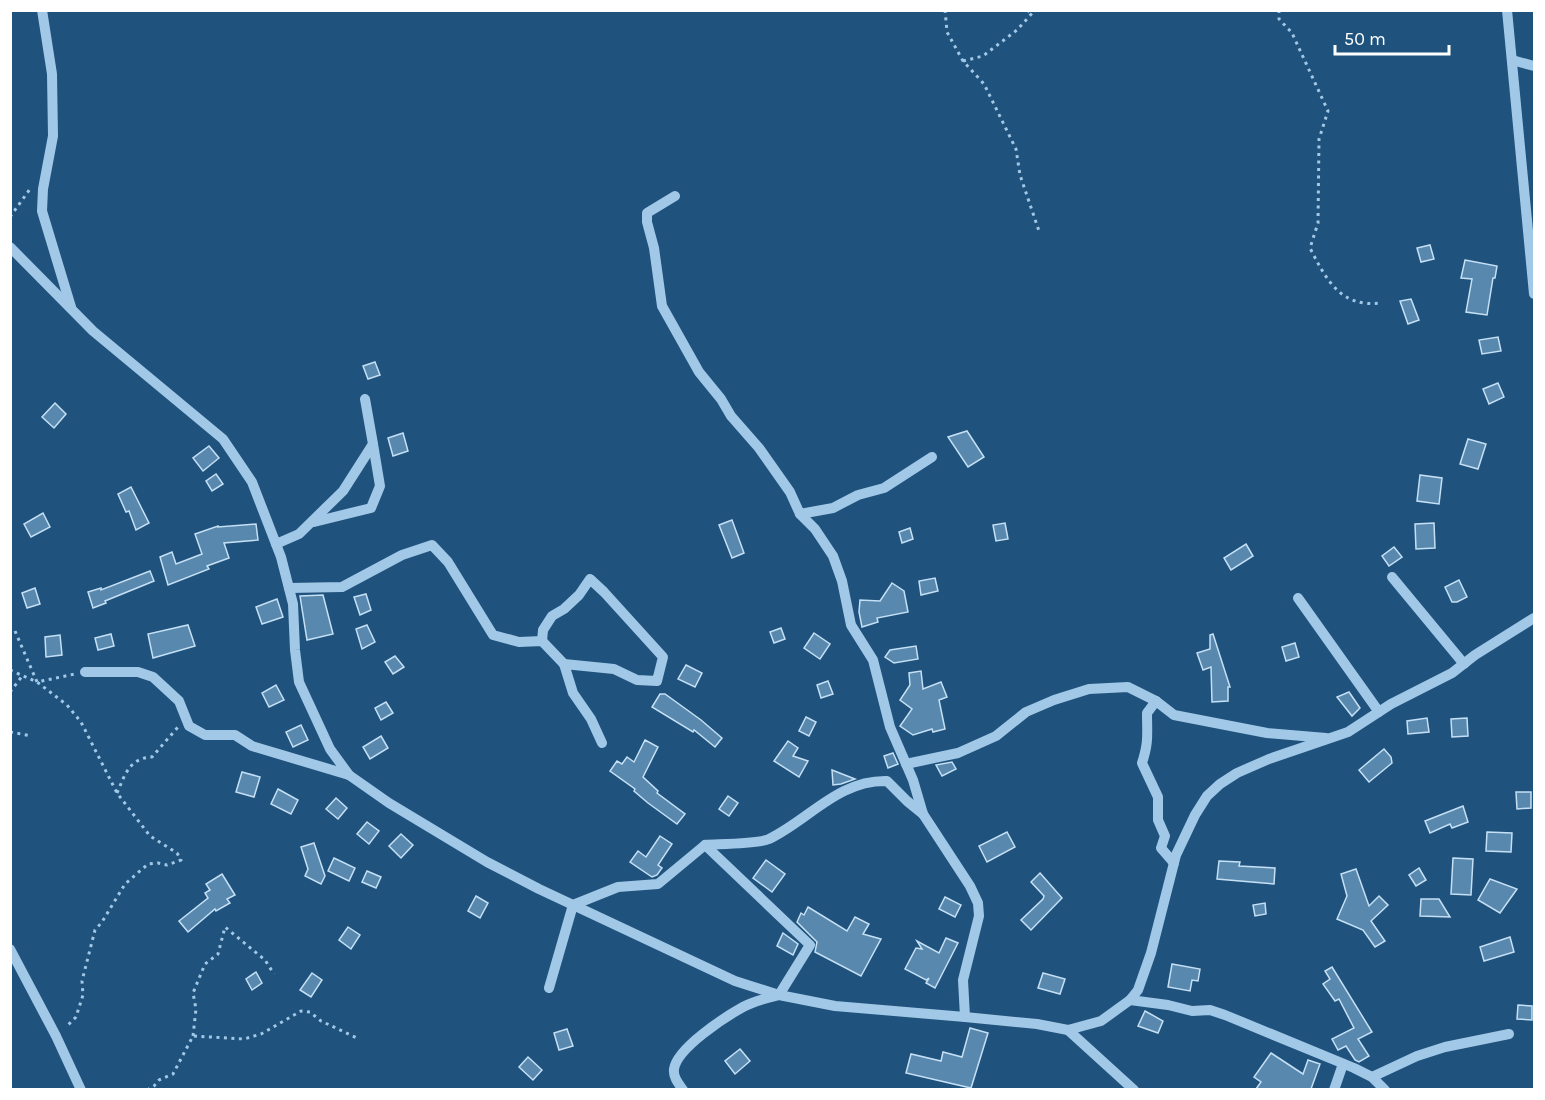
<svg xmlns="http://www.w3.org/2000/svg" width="1545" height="1100" font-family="Karla,sans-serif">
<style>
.building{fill:#5888ae;stroke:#c5e0f5;stroke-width:1.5}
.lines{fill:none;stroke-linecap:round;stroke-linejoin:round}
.path{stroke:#a2c8e7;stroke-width:3;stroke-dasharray:3 4.5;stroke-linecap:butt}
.minor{stroke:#a2c8e7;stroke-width:10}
</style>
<rect width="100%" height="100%" fill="#1f527c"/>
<g class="building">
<path d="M1430 245 1434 259 1421 262 1417 248Z"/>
<path d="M1465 260 1497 266 1495 278H1493L1487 315 1466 312 1472 279 1461 278Z"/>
<path d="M1411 299 1419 320 1408 324 1400 301Z"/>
<path d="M1498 337 1501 351 1482 354 1479 340Z"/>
<path d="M375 362 380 375 368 379 363 366Z"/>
<path d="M1498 383 1504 397 1489 404 1483 389Z"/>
<path d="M55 403 66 414 54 428 42 417Z"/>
<path d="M967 431 984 457 968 467 948 437Z"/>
<path d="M403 433 408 451 393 456 388 438Z"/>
<path d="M1468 439 1486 444 1478 469 1460 464Z"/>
<path d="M209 446 219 458 203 471 193 458Z"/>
<path d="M216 474 223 484 212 491 206 481Z"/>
<path d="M1420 475 1442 478 1439 504 1417 501Z"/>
<path d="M131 487 149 523 136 530 129 511 126 512 118 494Z"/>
<path d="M43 513 50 527 31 537 24 524Z"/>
<path d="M732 520 744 553 732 558 719 525Z"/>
<path d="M1005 523 1008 539 996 541 993 525Z"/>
<path d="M1434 523 1435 548 1416 549 1415 524Z"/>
<path d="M256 524 258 540 224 543 229 558 207 566 209 569 168 585 160 557 172 552 176 564 202 554 195 534 218 526V527Z"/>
<path d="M910 528 913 539 902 543 899 532Z"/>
<path d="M1246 544 1253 556 1231 570 1224 558Z"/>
<path d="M1394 547 1402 557 1389 566 1382 556Z"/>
<path d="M150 571 154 581 105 601 106 603 93 608 88 592 101 588V590Z"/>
<path d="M935 578 938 591 921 595 919 581Z"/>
<path d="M1459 580 1467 597 1457 602H1452L1445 587Z"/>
<path d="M892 583 904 591 908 612 877 618 878 622 862 627 859 612 860 600 880 601Z"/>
<path d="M35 588 40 604 27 608 22 593Z"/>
<path d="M366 594 371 610 360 615 354 597Z"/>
<path d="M323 595 333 634 307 640 300 596Z"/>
<path d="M277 599 283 617 262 624 256 607Z"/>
<path d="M188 625 195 646 153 658 148 634Z"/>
<path d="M367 625 375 642 362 649 356 629Z"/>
<path d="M781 628 785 639 774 643 770 632Z"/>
<path d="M814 633 830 644 820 659 804 648Z"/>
<path d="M111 634 114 646 98 650 95 638Z"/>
<path d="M1213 634 1230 687H1228V701L1212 702 1211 667 1203 670 1197 653 1210 649V635Z"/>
<path d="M60 635 62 655 46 657 45 637Z"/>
<path d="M1295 643 1299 657 1286 661 1282 647Z"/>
<path d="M916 646 918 659 894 663 885 657 890 650Z"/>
<path d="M395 656 404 667 393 674 385 662Z"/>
<path d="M686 665 702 673 695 687 678 679Z"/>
<path d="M921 671 923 689 941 682 947 697 939 700 945 729 933 732 932 729 913 735 900 726 912 709 900 700 910 685 909 673Z"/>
<path d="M828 681 833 694 821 698 817 685Z"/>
<path d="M276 685 284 700 269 707 262 693Z"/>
<path d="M1349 692 1360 708 1352 716 1337 697Z"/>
<path d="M660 694H665L701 720 722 738 715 747 694 730 693 732 652 707Z"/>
<path d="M386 702 393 713 381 720 375 708Z"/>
<path d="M806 717 816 722 809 736 799 731Z"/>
<path d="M1427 718 1429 732 1408 734 1407 721Z"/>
<path d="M1467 718 1468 736 1452 737 1451 719Z"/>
<path d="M301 725 308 740 293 747 286 732Z"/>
<path d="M381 736 388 748 370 759 363 747Z"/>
<path d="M645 740 658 747 643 777 658 791 657 793 685 814 677 824 648 803 634 791 635 789 610 771 617 761 622 764 627 757 634 762Z"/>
<path d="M788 741 798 748 793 756 808 761 799 777 774 761Z"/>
<path d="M1384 749 1391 757 1392 763 1369 782 1359 770Z"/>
<path d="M893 753 898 764 888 768 884 756Z"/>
<path d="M952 762 956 769 942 776 936 765Z"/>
<path d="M832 770 855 779 841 784 833 785Z"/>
<path d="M242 772 260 777 254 797 236 792Z"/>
<path d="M278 789 298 800 291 814 271 804Z"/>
<path d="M1516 792H1531V808L1517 809Z"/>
<path d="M728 796 738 803 729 816 719 809Z"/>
<path d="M336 798 347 808 338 819 326 809Z"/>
<path d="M1463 806 1468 822 1452 828 1450 824 1430 833 1425 821Z"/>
<path d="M367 822 379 831 369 844 357 834Z"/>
<path d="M1007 832 1015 847 987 862 979 846Z"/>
<path d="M1487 832 1512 833 1511 852 1486 851Z"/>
<path d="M401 834 413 845 401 858 389 846Z"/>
<path d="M660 836 672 844 658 865 662 868 657 875 652 877 630 862 638 851 646 857Z"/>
<path d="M314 843 325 876 321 884 305 876 308 869 301 847Z"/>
<path d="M334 858 355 868 349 881 328 871Z"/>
<path d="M1453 858 1473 859 1471 895 1451 894Z"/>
<path d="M766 860 785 874 772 892 753 878Z"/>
<path d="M1219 861 1240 862 1239 866 1275 868 1274 884 1217 879Z"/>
<path d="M1419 868 1426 880 1416 886 1409 875Z"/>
<path d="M1356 869 1369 906 1379 896 1388 905 1371 921 1385 941 1375 947 1363 930 1337 919 1347 896 1341 874Z"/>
<path d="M367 871 381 877 376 888 362 882Z"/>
<path d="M1040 873 1062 898 1031 930 1021 920 1043 899 1044 896 1031 882Z"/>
<path d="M222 874 235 895 227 899 230 903 216 911 215 909 188 932 179 921 208 898 205 893 210 890 206 884Z"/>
<path d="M1490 879 1517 889 1500 913 1478 900Z"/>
<path d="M476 896 488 903 480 918 468 911Z"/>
<path d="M945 897 961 905 955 917 939 909Z"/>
<path d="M1421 899H1439L1450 917 1420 916Z"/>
<path d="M1265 903 1266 914 1255 916 1253 905Z"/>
<path d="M808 907 847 931 855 917 869 924 863 934 881 939 861 976 815 952 817 942 797 922 801 913 804 915Z"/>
<path d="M348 927 360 935 351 949 339 940Z"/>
<path d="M783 933 798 944 793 955 777 946Z"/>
<path d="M1510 937 1514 952 1484 961 1480 947Z"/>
<path d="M946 938 958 943 935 988 926 983 929 978 926 980 905 969 916 948 922 949 917 941 939 953Z"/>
<path d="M1172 964 1200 969 1198 981 1192 980 1190 991 1168 987Z"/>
<path d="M1332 967 1372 1032 1358 1039 1369 1056 1359 1062 1355 1060 1346 1046 1338 1050 1332 1039 1354 1028 1339 999 1335 1001 1323 984 1330 979 1325 971Z"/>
<path d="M256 972 262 983 252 990 246 979Z"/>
<path d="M312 973 322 980 311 997 300 990Z"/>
<path d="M1043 973 1065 979 1060 994 1038 988Z"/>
<path d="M1518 1005 1532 1006V1020L1517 1019Z"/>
<path d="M1145 1011 1163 1021 1158 1033 1138 1026Z"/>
<path d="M970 1028 988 1033 971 1088 906 1073 911 1054 941 1061 943 1052 962 1057Z"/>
<path d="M567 1029 573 1046 559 1050 554 1033Z"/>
<path d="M740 1049 750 1061 735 1074 725 1061Z"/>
<path d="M1271 1053 1303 1074 1308 1060 1320 1064 1311 1089H1256L1261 1082 1254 1077Z"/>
<path d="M528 1057 542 1070 533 1080 519 1067Z"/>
</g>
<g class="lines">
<g class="path">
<path d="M945 10 947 32 963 61 984 84 1016 149 1020 175 1039 231"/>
<path d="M1027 10 1032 14"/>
<path d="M1279 10V19L1292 33 1328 111 1319 139 1318 223 1310 248C1326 279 1340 308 1381 303"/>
<path d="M963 61 983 56 1017 30 1035 10"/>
<path d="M10 217 30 189"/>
<path d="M15 631 37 682 75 674"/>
<path d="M10 670 37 682 67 705 81 722 117 793 150 836 177 853 181 860 167 865 158 863 148 864 125 884 102 922 95 930 82 981 83 995 76 1017 66 1027"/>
<path d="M10 692 23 675"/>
<path d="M10 732 32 736"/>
<path d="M117 793C125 775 129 758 152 757L178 727"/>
<path d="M193 1036 196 1009 193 993 205 964 218 954 225 927 265 960 274 974"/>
<path d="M147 1090 154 1086 159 1080 173 1074 193 1036 244 1039 261 1034 301 1011 310 1012 321 1021 357 1038"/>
</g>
<g class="minor">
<path d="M42 10 52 74 53 136 43 189 42 211 71 307"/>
<path d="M1507 10 1534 294"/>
<path d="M1512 60 1534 66"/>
<path d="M675 196 647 213V222L654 248 662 306 699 372 721 399 731 416 759 448 790 492 800 514 815 529 833 556 842 581 851 625 873 660 890 727 913 780 923 814 970 886 978 903 979 916 963 980 965 1017"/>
<path d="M10 247 93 331 223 439 252 482 281 557 293 604 295 650 299 682 330 749 349 775 389 803 487 862 539 889 735 981 779 995 835 1006 965 1017 1037 1024 1068 1030 1101 1021 1130 1000 1138 990 1151 953 1176 855 1195 815 1207 796 1220 784 1237 773 1269 759 1348 732 1391 704 1452 673 1475 655 1534 618"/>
<path d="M800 514 833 508 858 495 884 488 932 457"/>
<path d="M314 522 371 508 380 486 373 444"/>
<path d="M276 544 299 534 343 491 373 444 365 399"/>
<path d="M1392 577 1464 664"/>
<path d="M289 588 342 587 402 555 432 545 448 562 493 635 519 642 542 641 564 664 573 693 591 719 602 743"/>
<path d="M1298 598 1379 712"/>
<path d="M542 641 543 630 552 616 564 609 579 595 590 579 604 592 663 657 657 681 637 680 614 669 564 664"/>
<path d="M85 672H138L153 677 179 701 189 726 205 735H235L252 746 349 775"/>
<path d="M1156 701 1147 713C1147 734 1149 742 1142 763L1158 797V820L1165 836 1161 848 1174 863"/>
<path d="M906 764 958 753 996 736 1026 712 1054 700 1089 689 1128 687 1156 701 1174 715 1267 733 1326 738"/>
<path d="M705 845C719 844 758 844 769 839 810 819 838 780 887 781L907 801 923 814"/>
<path d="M10 949 56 1036 81 1090"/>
<path d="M549 988 573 905 618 887 658 884 705 845 810 945 779 995C767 998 754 1001 743 1007 725 1017 677 1048 674 1069 673 1077 678 1083 683 1090"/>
<path d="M1130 1000 1168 1005 1192 1011 1210 1010 1225 1015 1354 1068 1372 1077 1385 1090"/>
<path d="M1068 1030 1134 1090"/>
<path d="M1372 1077 1417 1056 1445 1047 1509 1034"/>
<path d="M1334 1090 1343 1064"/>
</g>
</g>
<rect width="1545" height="1100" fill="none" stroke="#ffffff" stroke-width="24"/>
<path d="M1335 45v9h114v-9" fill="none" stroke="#ffffff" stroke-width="3"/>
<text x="1344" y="45" font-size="18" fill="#ffffff" stroke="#1f527c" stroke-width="4.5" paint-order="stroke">50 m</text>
</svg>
